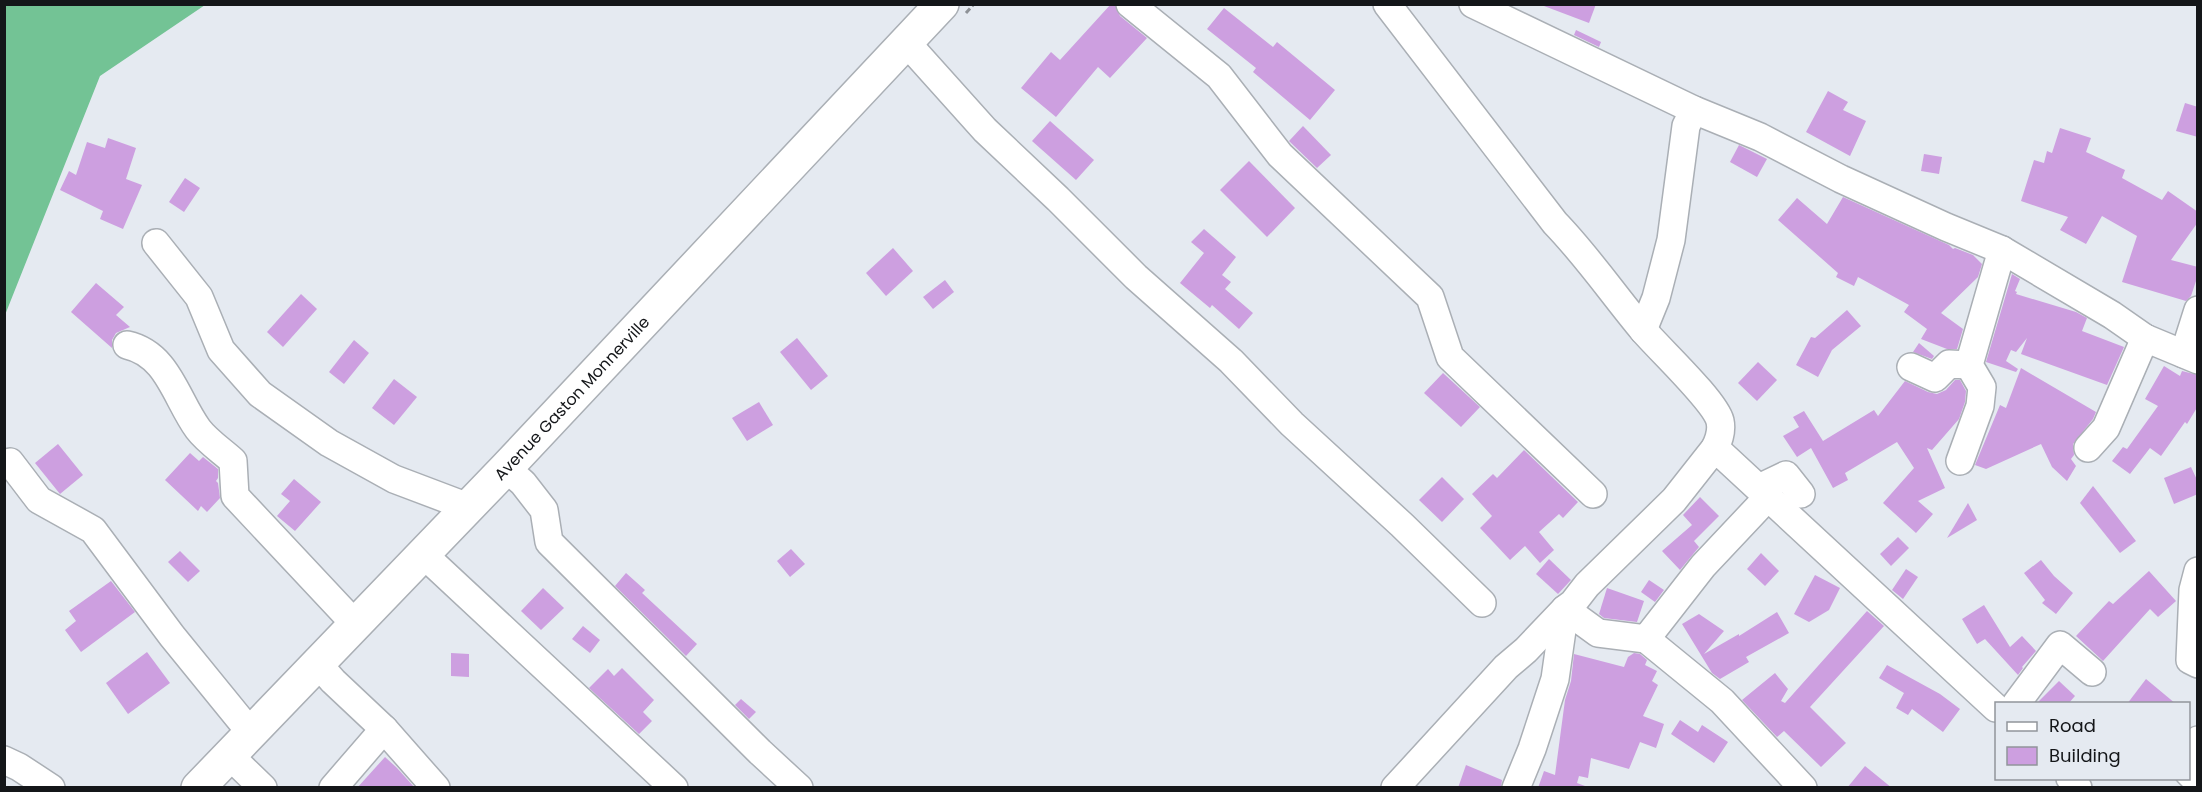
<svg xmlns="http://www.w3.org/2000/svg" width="2202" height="792" font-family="Poppins,sans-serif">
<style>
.forest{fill:#73c395}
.building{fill:#cd9fe0}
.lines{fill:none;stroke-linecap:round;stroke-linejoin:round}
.minor-casing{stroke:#aaafb5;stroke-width:30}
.major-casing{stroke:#aaafb5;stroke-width:36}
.path{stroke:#8e9297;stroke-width:3;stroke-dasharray:6 3;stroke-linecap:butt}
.minor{stroke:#fff;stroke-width:27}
.major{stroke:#fff;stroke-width:33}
.labels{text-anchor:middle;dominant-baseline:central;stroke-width:4.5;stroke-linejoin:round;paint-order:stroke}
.street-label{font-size:16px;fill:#141619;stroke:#e5eaf1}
</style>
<rect width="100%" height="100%" fill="#e5eaf1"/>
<path class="forest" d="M5 4 205 5 100 76 5 315Z"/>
<g class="building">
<path d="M1111 4H1115L1120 16 1147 38 1110 78 1098 67 1056 117 1021 88 1051 52 1060 60Z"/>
<path d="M1545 4H1596L1589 23 1544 6Z"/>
<path d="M1224 8 1273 47 1277 42 1335 90 1310 120 1253 72 1256 68 1207 29Z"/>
<path d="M1576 30 1601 42 1599 47 1574 35Z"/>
<path d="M1828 91 1848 102 1843 110 1866 121 1850 156 1806 132Z"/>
<path d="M2185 103 2198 107V137L2176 131Z"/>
<path d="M1050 121 1094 160 1076 180 1032 141Z"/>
<path d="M1303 126 1331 155 1317 168 1289 141Z"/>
<path d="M2060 128 2091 138 2086 152 2125 170 2122 178 2162 200 2168 191 2198 212V222L2171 260 2198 267V275L2191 296 2186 301 2122 282 2137 236 2102 216 2086 244 2060 230 2068 217 2021 201 2034 160 2044 163 2047 151 2052 153Z"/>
<path d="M108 138 136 148 126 179 142 185 123 229 100 219 103 211 60 190 69 171 76 175 87 142 105 148Z"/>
<path d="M1739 145 1767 159 1757 177 1730 162Z"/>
<path d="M1924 154 1942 157 1939 174 1921 171Z"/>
<path d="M1249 161 1295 208 1267 237 1220 190Z"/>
<path d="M185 178 200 188 184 212 169 202Z"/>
<path d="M1843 197 1949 245 1953 249 1955 248 1973 255 1982 264 1978 277 1941 313 1963 329 1957 349H1947L1921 339 1927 329 1904 312 1909 305 1858 277 1854 286 1836 277 1838 273 1778 220 1797 198 1827 224Z"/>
<path d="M1204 229 1236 257 1222 275 1231 282 1225 289 1253 313 1239 329 1212 305 1210 308 1180 283 1204 253 1191 242Z"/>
<path d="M893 248 913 271 886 296 866 273Z"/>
<path d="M2012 274 2020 279 2015 291 2017 292 2016 294 2076 312 2087 318 2082 331 2124 347 2107 385 2021 354 2027 338 2016 352 2011 350 2006 361 2018 369 2016 372 1986 362Z"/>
<path d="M945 280 954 292 933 309 923 297Z"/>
<path d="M96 283 124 307 116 315 130 327 116 333 112 340V348L71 312Z"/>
<path d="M301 294 317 309 283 347 267 332Z"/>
<path d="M1847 310 1861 326 1832 350 1818 377 1796 365 1811 337 1815 338Z"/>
<path d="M797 338 828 376 811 390 780 352Z"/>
<path d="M354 340 369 353 344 384 329 372Z"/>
<path d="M1919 343 1934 356 1932 359 1913 352Z"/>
<path d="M1758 362 1777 380 1757 401 1738 383Z"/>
<path d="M2164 366 2180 376 2182 371 2198 375V406L2187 424 2185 422 2161 456 2150 448 2130 474 2112 461 2123 447 2127 449 2158 406 2145 399Z"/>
<path d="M2021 368 2096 412 2093 419 2073 444 2074 455 2071 459 2076 466 2067 481 2052 467 2041 444 1986 469 1975 465 2000 405 2006 408Z"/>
<path d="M1443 373 1480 407 1461 427 1424 393Z"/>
<path d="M394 379 417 397 394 425 372 408Z"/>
<path d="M1955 380H1960L1966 391 1965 402 1959 419 1932 450 1927 448 1945 488 1918 501 1933 514 1916 533 1883 503 1914 468 1897 442 1845 473 1848 480 1833 488 1811 448 1797 457 1783 436 1799 427 1793 417 1804 411 1823 441 1874 410 1878 416 1905 381 1928 392 1937 394 1946 390Z"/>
<path d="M759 402 773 425 747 441 732 418Z"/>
<path d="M58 444 83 475 60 494 35 463Z"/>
<path d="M1524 450 1578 502 1563 518 1559 514 1539 532 1554 550 1540 563 1525 546 1510 560 1480 528 1492 516 1472 494 1493 474 1497 478Z"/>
<path d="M190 453 199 461 203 457 218 469V478L216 481 218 483 220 498 207 512 201 506 198 511 165 480Z"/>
<path d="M2191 467 2198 482V494L2174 504 2164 478Z"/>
<path d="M1442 477 1464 499 1442 522 1419 500Z"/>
<path d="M294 479 321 502 295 531 277 516 290 501 281 494Z"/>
<path d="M2093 486 2136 541 2120 553 2080 503Z"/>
<path d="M1700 497 1719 516 1694 541 1699 547 1680 570 1662 551 1692 525 1683 515Z"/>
<path d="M1968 503 1977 520 1947 538Z"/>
<path d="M1898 537 1909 548 1891 566 1880 554Z"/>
<path d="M791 549 805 564 790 577 777 561Z"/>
<path d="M180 551 200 571 188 582 168 562Z"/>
<path d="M1761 553 1779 571 1765 586 1747 569Z"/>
<path d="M1549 559 1571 580 1558 594 1536 574Z"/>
<path d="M2041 560 2054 576 2073 593 2056 614 2042 603 2045 600 2024 573Z"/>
<path d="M1906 569 1918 577 1903 599 1892 590Z"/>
<path d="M2149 571 2176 601 2158 617 2150 609 2103 661 2076 636 2109 601 2113 604Z"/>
<path d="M626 573 645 590 642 593 697 644 686 656 615 586Z"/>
<path d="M1815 575 1840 588 1829 610 1809 622 1794 614Z"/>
<path d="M1649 580 1664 590 1655 602 1641 592Z"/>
<path d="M111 581 135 612 81 652 65 630 76 621 69 611Z"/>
<path d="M543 588 564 608 541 630 521 611Z"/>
<path d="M1607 588 1644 601 1637 622 1604 618 1599 614Z"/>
<path d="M1984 605 2010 647 2022 636 2036 651 2022 667 2023 668 2018 675 1985 639 1977 644 1962 619Z"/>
<path d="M1867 611 1884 626 1810 707 1846 743 1821 767 1784 731 1777 737 1742 700 1775 673 1788 689 1781 701 1785 703Z"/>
<path d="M1777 612 1789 633 1746 657 1749 662 1720 679 1712 673 1682 624 1699 614 1724 631 1704 654 1739 634V636Z"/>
<path d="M583 626 600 640 590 653 572 639Z"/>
<path d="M147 652 170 683 128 714 106 683Z"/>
<path d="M451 653 469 654V677L451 676Z"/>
<path d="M1634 653 1640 654 1647 660 1645 665 1657 671 1652 681 1658 685 1643 716 1664 724 1656 748 1640 742 1629 769 1591 758 1588 778 1579 776 1577 783 1585 786V788H1538L1544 771 1555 775 1565 700 1571 681 1574 654 1624 667 1628 657Z"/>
<path d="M1887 665 1940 694 1960 709 1943 732 1912 709 1908 715 1896 708 1904 693 1879 678Z"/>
<path d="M622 668 654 700 643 712 652 721 639 734 589 688 608 669 614 676Z"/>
<path d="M2146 679 2176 704H2127Z"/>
<path d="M2059 681 2075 696 2068 704H2036Z"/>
<path d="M741 699 756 712 749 719 735 705Z"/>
<path d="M1680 720 1698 732 1702 725 1728 742 1714 763 1671 734Z"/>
<path d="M385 757 397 768 415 788H357Z"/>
<path d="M1466 765 1502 780 1501 788H1458Z"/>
<path d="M1865 766 1892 788H1847Z"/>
</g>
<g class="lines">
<defs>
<g id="minor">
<path d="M1130 4 1219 76 1280 155 1430 297 1450 357 1593 494"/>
<path d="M1387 4 1555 223C1587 256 1613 294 1643 330 1659 349 1715 401 1720 421 1722 430 1719 440 1715 448"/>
<path d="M1473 4 1694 110 1760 137 1841 179 1946 227 2002 250 2112 315 2145 338 2198 360"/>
<path d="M906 42 985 130 1058 199 1136 277 1231 361 1292 424 1402 525 1482 603"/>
<path d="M156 243 199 297 221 350 260 394 329 443 394 479 468 507"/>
<path d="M1643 330 1656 298 1671 240 1686 126 1694 110"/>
<path d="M127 345C168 354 176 399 198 429 207 441 222 451 233 461L235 496 355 624"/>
<path d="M2184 354 2198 310"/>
<path d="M1911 367 1935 378 1949 364 1969 365"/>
<path d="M2088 448 2106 428 2145 338"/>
<path d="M1960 461 1980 406 1982 387 1969 365 2002 250"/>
<path d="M10 462 39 500 93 530 172 636 251 733"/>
<path d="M506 468 523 483 544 510 549 542 760 752 799 788"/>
<path d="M1759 488 1786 475 1801 494"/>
<path d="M423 554 674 788"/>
<path d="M2198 571 2193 590 2190 660 2198 664"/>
<path d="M1646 639 1722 701 1803 788"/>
<path d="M318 664 333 681 384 729 436 788"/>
<path d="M2016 704 2060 645 2092 672"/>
<path d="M230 756 263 788"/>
<path d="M2188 756 2198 740"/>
<path d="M4 760 19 767 51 788"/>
<path d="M2188 772 2198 782"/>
<path d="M2070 778 2078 788"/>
<path d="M333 788 384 729"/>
<path d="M1395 788 1506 667 1526 650 1565 609 1573 603 1587 585 1674 500 1715 448 1996 708"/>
<path d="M1516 788 1532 749 1555 679 1565 609 1598 633 1646 639 1703 566 1768 497"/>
</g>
<g id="major">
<path id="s1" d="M198 788 506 468 942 4"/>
</g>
</defs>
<use href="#minor" class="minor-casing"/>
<use href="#major" class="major-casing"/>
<path class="path" d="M966 13 974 4"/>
<use href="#minor" class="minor"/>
<use href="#major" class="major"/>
</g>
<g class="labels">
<g class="street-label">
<text stroke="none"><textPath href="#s1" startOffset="540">Avenue Gaston Monnerville</textPath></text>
</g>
</g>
<rect width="2202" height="792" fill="none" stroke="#141619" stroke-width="12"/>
<rect x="1995" y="702" width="195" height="78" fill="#e5eaf1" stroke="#91959b" stroke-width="1.5"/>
<rect x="2007" y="722" width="30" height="9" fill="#ffffff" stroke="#91959b" stroke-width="1.5"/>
<text x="2049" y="732" font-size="18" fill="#141619">Road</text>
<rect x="2007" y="747" width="30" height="18" fill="#cd9fe0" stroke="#91959b" stroke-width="1.5"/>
<text x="2049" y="762" font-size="18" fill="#141619">Building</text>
</svg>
